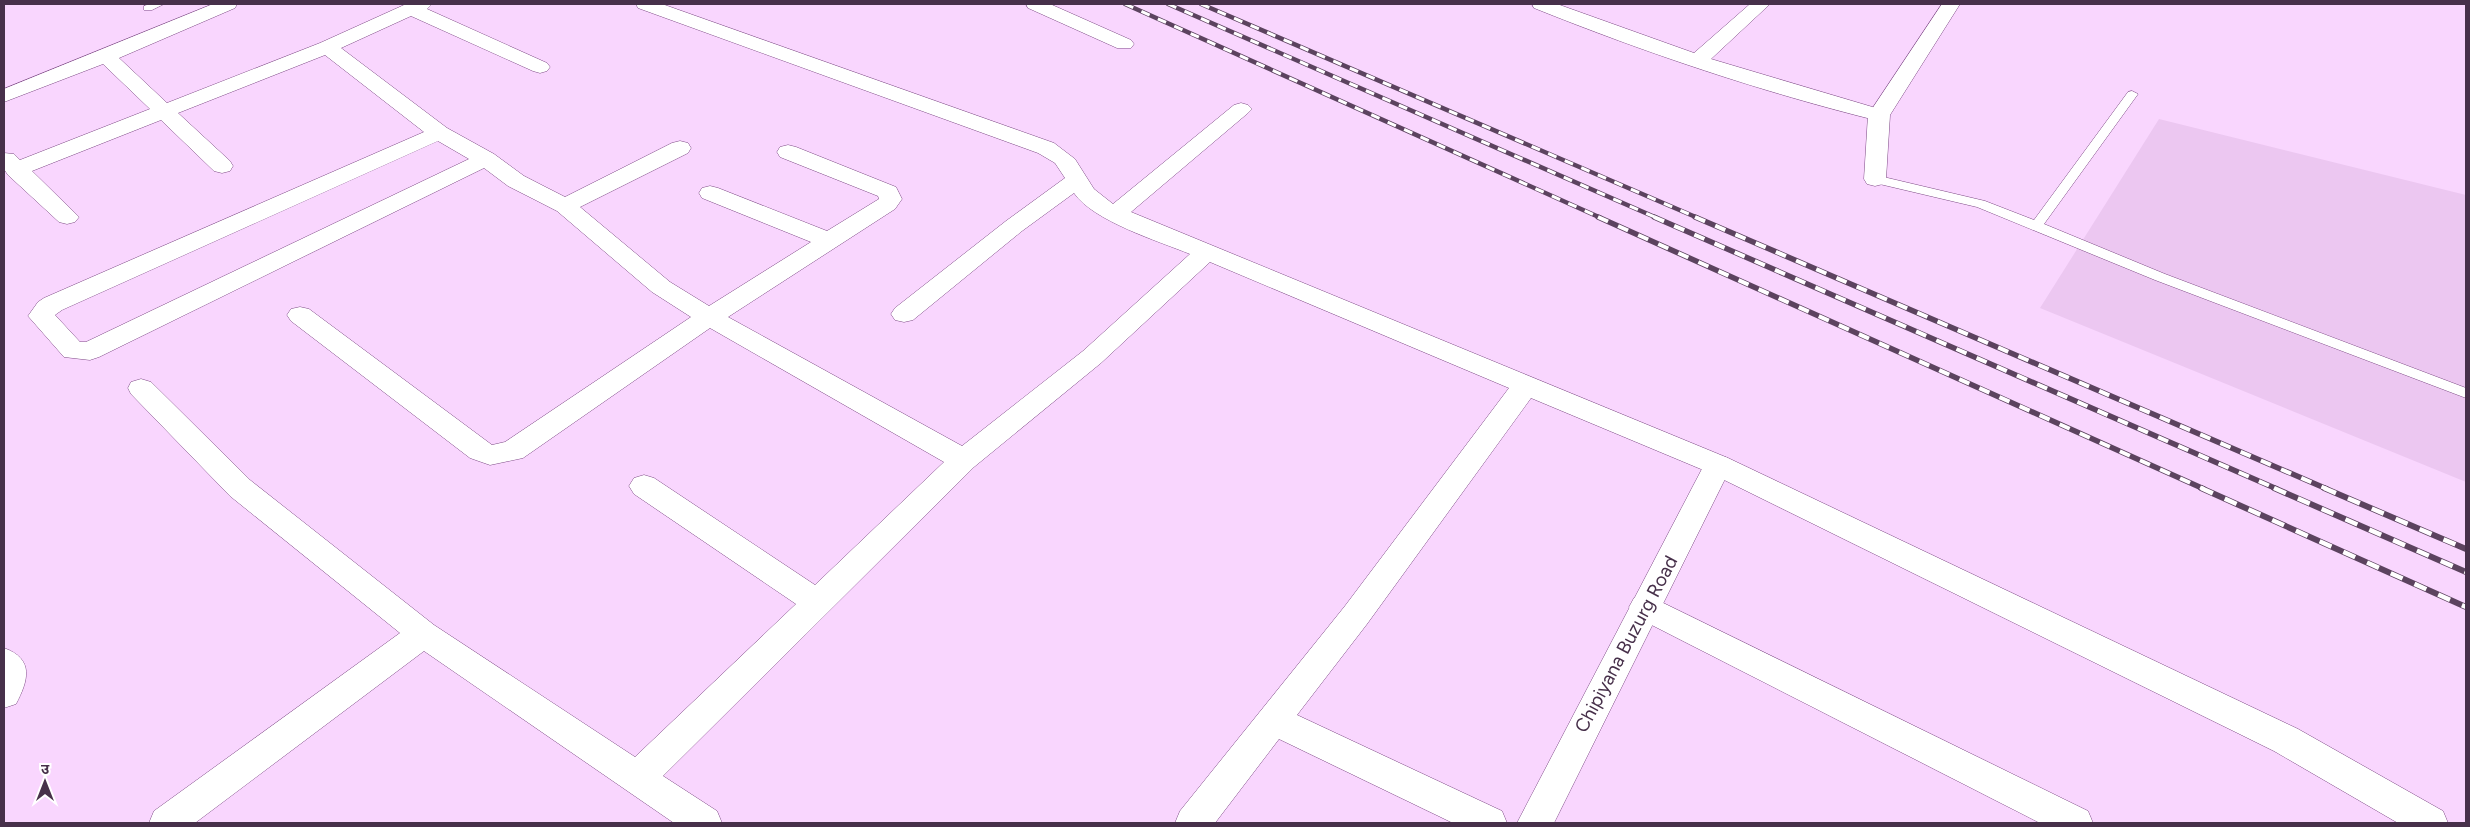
<svg xmlns="http://www.w3.org/2000/svg" width="2470" height="827" font-family="Figtree,'Noto Sans Devanagari',sans-serif">
<style>
.built{fill:#ecc7f1}
.lines{fill:none;stroke-linecap:round;stroke-linejoin:round}
.lane-casing{stroke:#7d4a85;stroke-width:1}
.street-casing{stroke:#7d4a85;stroke-width:1}
.secondary-casing{stroke:#7d4a85;stroke-width:1}
.lane{fill:#fff;fill-rule:evenodd}
.street{fill:#fff;fill-rule:evenodd}
.secondary{fill:#fff;fill-rule:evenodd}
.rail-far2-casing{stroke:#5c435f;stroke-width:4.5}
.rail-far1-casing{stroke:#5c435f;stroke-width:5.5}
.rail-casing{stroke:#5c435f;stroke-width:6}
.rail-far2{stroke:#fff;stroke-width:3;stroke-dasharray:9;stroke-linecap:butt}
.rail-far1{stroke:#fff;stroke-width:4;stroke-dasharray:11;stroke-linecap:butt}
.rail{stroke:#fff;stroke-width:4.5;stroke-dasharray:13;stroke-linecap:butt}
.labels{text-anchor:middle;dominant-baseline:central;stroke-width:4;stroke-linejoin:round;paint-order:stroke}
.street-label{font-size:19px;fill:#47304a;stroke:#fff}
</style>
<rect width="100%" height="100%" fill="#f9d6fe"/>
<path class="built" d="M2159 119 2466 195V482L2040 308Z"/>
<g class="lines">
<defs>
<g id="lane">
<path d="M150 4H164L152 10H144V6Z"/>
<path d="M2132 91 2138 94 2044 224 2165 274 2466 388V398L2155 280 1977 207 1871 182 1869 179 1875 175 1985 201 2034 220 2128 92Z"/>
</g>
<g id="street">
<path d="M213 4H237L235 8 119 58 167 103 320 43 404 5 432 4 427 9 547 63 550 67 547 71 540 73 533 71 411 16 341 48 447 128 494 154 524 176 565 197 672 143 680 141 688 143 691 148 688 153 580 207 670 282 709 306 811 242 702 198 699 193 702 188 710 186 718 188 827 231 879 199 878 196 780 157 777 152 780 147 788 145 796 147 896 187 902 199 895 209 728 317 962 446 1083 351 1190 254C1158 241 1093 221 1074 193L1022 231 913 320 904 322 895 320 891 314 895 308 1006 221 1065 178 1055 163 1038 153 638 8 636 4H662L1054 143 1075 159 1094 189 1113 204 1234 105 1241 103 1248 105 1252 109 1248 113 1131 212 1728 458 2298 729 2443 811 2448 823H2398L2274 751 1708 472 1531 398 1367 624 1297 715 1502 811 1507 823H1453L1279 739 1215 823H1175L1180 811 1345 606 1509 388 1210 262 1101 363 974 467 663 776 717 811 722 823H674L424 651 195 823H149L154 811 400 633 230 496 131 394 128 388 131 382 141 379 151 382 250 480 434 625 635 757 796 604 634 494 629 486 634 478 644 475 654 478 815 585 944 462 710 328 523 458 490 465 470 458 291 321 287 315 291 309 300 307 309 309 492 445 505 442 691 317 652 292 557 211 508 186 484 168 99 357 90 360 64 357 28 316 38 302 44 298 424 132 325 55 178 113 230 161 233 166 230 171 222 173 214 171 161 120 32 171 79 217 75 222 67 224 59 222 8 175 4 169V153L14 154 20 160 150 109 103 64 4 102V89ZM438 141 469 159 86 342H80L55 315 62 310Z"/>
<path d="M1026 4H1050L1131 40 1134 44 1131 48H1117L1028 8Z"/>
<path d="M1532 4H1557L1694 53 1750 4H1770L1711 59 1886 111 1890 115 1886 119 1879 121C1762 92 1646 53 1534 8Z"/>
<path d="M1645 594 2088 811 2093 823H2040L1634 616 1629 607 1634 598Z"/>
<path d="M4 648C35 659 28 681 16 704L4 708Z"/>
</g>
<g id="secondary">
<path d="M1942 4H1960L1890 115 1886 179 1883 184 1875 186 1867 184 1864 179 1868 115Z"/>
<path d="M1718 455 1728 458 1732 465 1554 823H1517L1704 465 1708 458Z"/>
</g>
</defs>
<use href="#lane" class="lane-casing"/>
<use href="#street" class="street-casing"/>
<use href="#secondary" class="secondary-casing"/>
<use href="#lane" class="lane"/>
<use href="#street" class="street"/>
<use href="#secondary" class="secondary"/>
<defs>
<g id="rail-far2">
<path d="M1125 4 1601 218"/>
<path d="M1168 4 1657 218"/>
<path d="M1201 4 1698 218"/>
</g>
<g id="rail-far1">
<path d="M1598 217 2204 489"/>
<path d="M1654 217 2277 489"/>
<path d="M1695 217 2327 489"/>
</g>
<g id="rail">
<path d="M2201 488 2466 607"/>
<path d="M2274 488 2466 572"/>
<path d="M2324 488 2466 549"/>
</g>
</defs>
<use href="#rail-far2" class="rail-far2-casing"/>
<use href="#rail-far1" class="rail-far1-casing"/>
<use href="#rail" class="rail-casing"/>
<use href="#rail-far2" class="rail-far2"/>
<use href="#rail-far1" class="rail-far1"/>
<use href="#rail" class="rail"/>
</g>
<g class="labels">
<g class="street-label">
<text transform="translate(1626 644) rotate(-62)">Chipiyana Buzurg Road</text>
</g>
</g>
<rect width="2470" height="827" fill="none" stroke="#47304a" stroke-width="10"/>
<g transform="translate(45 782)" stroke="#ffffff" stroke-width="4" paint-order="stroke">
<path d="M0-4L9 19L0 12L-9 19Z" fill="#47304a"/>
<text y="-8" font-size="14" font-weight="bold" text-anchor="middle" fill="#47304a">उ</text>
</g>
</svg>
